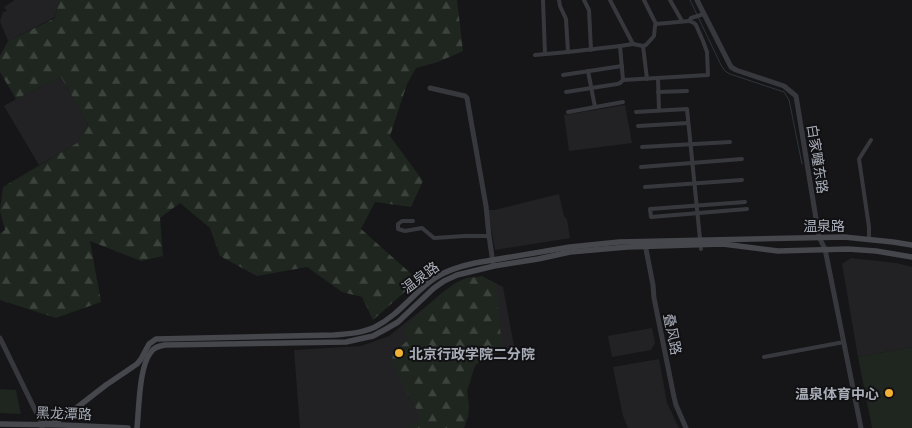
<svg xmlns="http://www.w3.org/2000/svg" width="912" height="428" font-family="Inter,'Noto Sans SC',sans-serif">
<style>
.built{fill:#222225}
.grass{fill:#1e261f}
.forest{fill:url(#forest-firs)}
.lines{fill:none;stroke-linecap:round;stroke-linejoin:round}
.stream{stroke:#2c353c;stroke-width:1}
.minor{stroke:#37383d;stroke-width:4}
.tertiary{stroke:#37383d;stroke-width:5}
.secondary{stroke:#45474d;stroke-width:5.5}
.poi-dot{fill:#f2b134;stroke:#111113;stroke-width:2}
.labels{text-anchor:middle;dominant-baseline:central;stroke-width:4;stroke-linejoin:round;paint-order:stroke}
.street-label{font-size:14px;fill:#a8adb8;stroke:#111113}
.poi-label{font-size:14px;font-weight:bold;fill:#a8adb8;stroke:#111113;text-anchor:start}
</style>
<defs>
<pattern id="forest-firs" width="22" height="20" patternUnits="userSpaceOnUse" patternTransform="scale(1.25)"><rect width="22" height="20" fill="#1e261f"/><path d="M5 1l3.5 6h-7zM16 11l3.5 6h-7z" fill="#3c433d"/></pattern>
</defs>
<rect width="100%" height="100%" fill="#161618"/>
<g class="built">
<path d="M15 0H59L55 17 8 41 0 21 3 12 7 11 4 7Z"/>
<path d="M61 77 88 124 77 143 39 165 4 106 16 99Z"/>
<path d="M625 105 632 143 569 151 564 115Z"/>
<path d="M559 194 564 216 567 219 570 238 495 250 488 210H495Z"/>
<path d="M851 258 896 263 912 267V347L858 357 842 264Z"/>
<path d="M482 276 503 287 515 351 478 357 465 383 458 428H300L294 350 361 346 389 336 454 284 468 278Z"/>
<path d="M652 328 655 343 651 350 612 357 608 336Z"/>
<path d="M659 359 667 403 679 428H628L623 416 613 367Z"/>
</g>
<g class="grass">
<path d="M912 347V428H872L858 357Z"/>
<path d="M0 389 16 390 21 414 0 413Z"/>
</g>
<g class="forest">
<path d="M59 0H457L463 51 438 62 416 68 407 84 390 136 423 181 411 207 375 202 361 229 418 280 373 320 362 297 342 292 307 267 257 276 220 256 210 228 180 203 160 218 163 256 141 261 90 241 101 302 56 318 0 300V233L5 230 0 211 3 187 77 143 88 124 61 77 16 99 0 72V56L8 41 55 18Z"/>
<path d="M483 277 495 283 501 338 499 348 491 355 481 360 475 366 467 391 469 406 468 417 464 428H408L420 419 418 412 399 377 392 362 393 354 410 338 402 331C420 315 444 285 467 278 472 277 478 277 483 277Z"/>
</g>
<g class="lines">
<path class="stream" d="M690 0 721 65 725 71 730 74 784 92 789 100 802 164"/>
<g class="minor">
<path d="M543 0 545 54"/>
<path d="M559 0 560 6 566 19 568 52"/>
<path d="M584 0 589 10 591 50"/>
<path d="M610 0 633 44 620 46 623 80 708 75 707 52 703 41 696 25 694 23 689 21"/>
<path d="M644 0 656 24 689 21 691 18 704 14"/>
<path d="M670 0 682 21"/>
<path d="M633 44 643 46 646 45 654 36 655 26 656 24"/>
<path d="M643 46 647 79"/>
<path d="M535 55 568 52 620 46"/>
<path d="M588 71 595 107"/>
<path d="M563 75 622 66"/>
<path d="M658 78 659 110"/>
<path d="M566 92 617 84 620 83 623 80"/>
<path d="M658 92 687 91"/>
<path d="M568 112 623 102"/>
<path d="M636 112 687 109 701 249"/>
<path d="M638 126 688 123"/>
<path d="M642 147 730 142"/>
<path d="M641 167 742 159"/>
<path d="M645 187 742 180"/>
<path d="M745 202 650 209 651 217 747 209"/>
<path d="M413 221H402L398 224V229L405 231 422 228 434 238 465 236H489"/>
<path d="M869 239V227L859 159 871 140"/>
<path d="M764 357 844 342"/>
</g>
<g class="tertiary">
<path d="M697 0 731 67 736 70 784 86 796 96 819 237 825 249 861 428"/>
<path d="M430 88 465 96 467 98 486 206 489 236 493 263"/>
<path d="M645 244 653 285 654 298 674 397 676 405 686 428"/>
<path d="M0 338 39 418 42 424V428"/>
</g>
<g class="secondary">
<path d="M0 424 63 425 128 428"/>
<path d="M42 424 58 420 66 416 106 385 137 364 141 359 149 344 156 339 334 335C348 334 362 333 375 327 399 315 414 292 435 278 447 270 461 266 475 263L570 247 619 242 844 237 893 242 912 245"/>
<path d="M137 428C139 409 139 366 151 352 154 347 159 346 165 345L346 342 373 336 386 329 398 322 434 288 444 281 457 275 494 266 538 259 570 252 627 247 723 244 778 251 848 249 876 251 912 257"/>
</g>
</g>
<g class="poi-dot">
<circle cx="399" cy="353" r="5"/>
<circle cx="889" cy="393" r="5"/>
</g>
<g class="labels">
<g class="street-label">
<text transform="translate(818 159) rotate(81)">白家疃东路</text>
<text x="824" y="225">温泉路</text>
<text transform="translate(420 277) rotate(-37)">温泉路</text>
<text transform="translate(673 334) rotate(79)">叠风路</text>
<text transform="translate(64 413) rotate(2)">黑龙潭路</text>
</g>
<g class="poi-label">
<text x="409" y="353">北京行政学院二分院</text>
<text x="879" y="393" text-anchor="end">温泉体育中心</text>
</g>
</g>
</svg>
